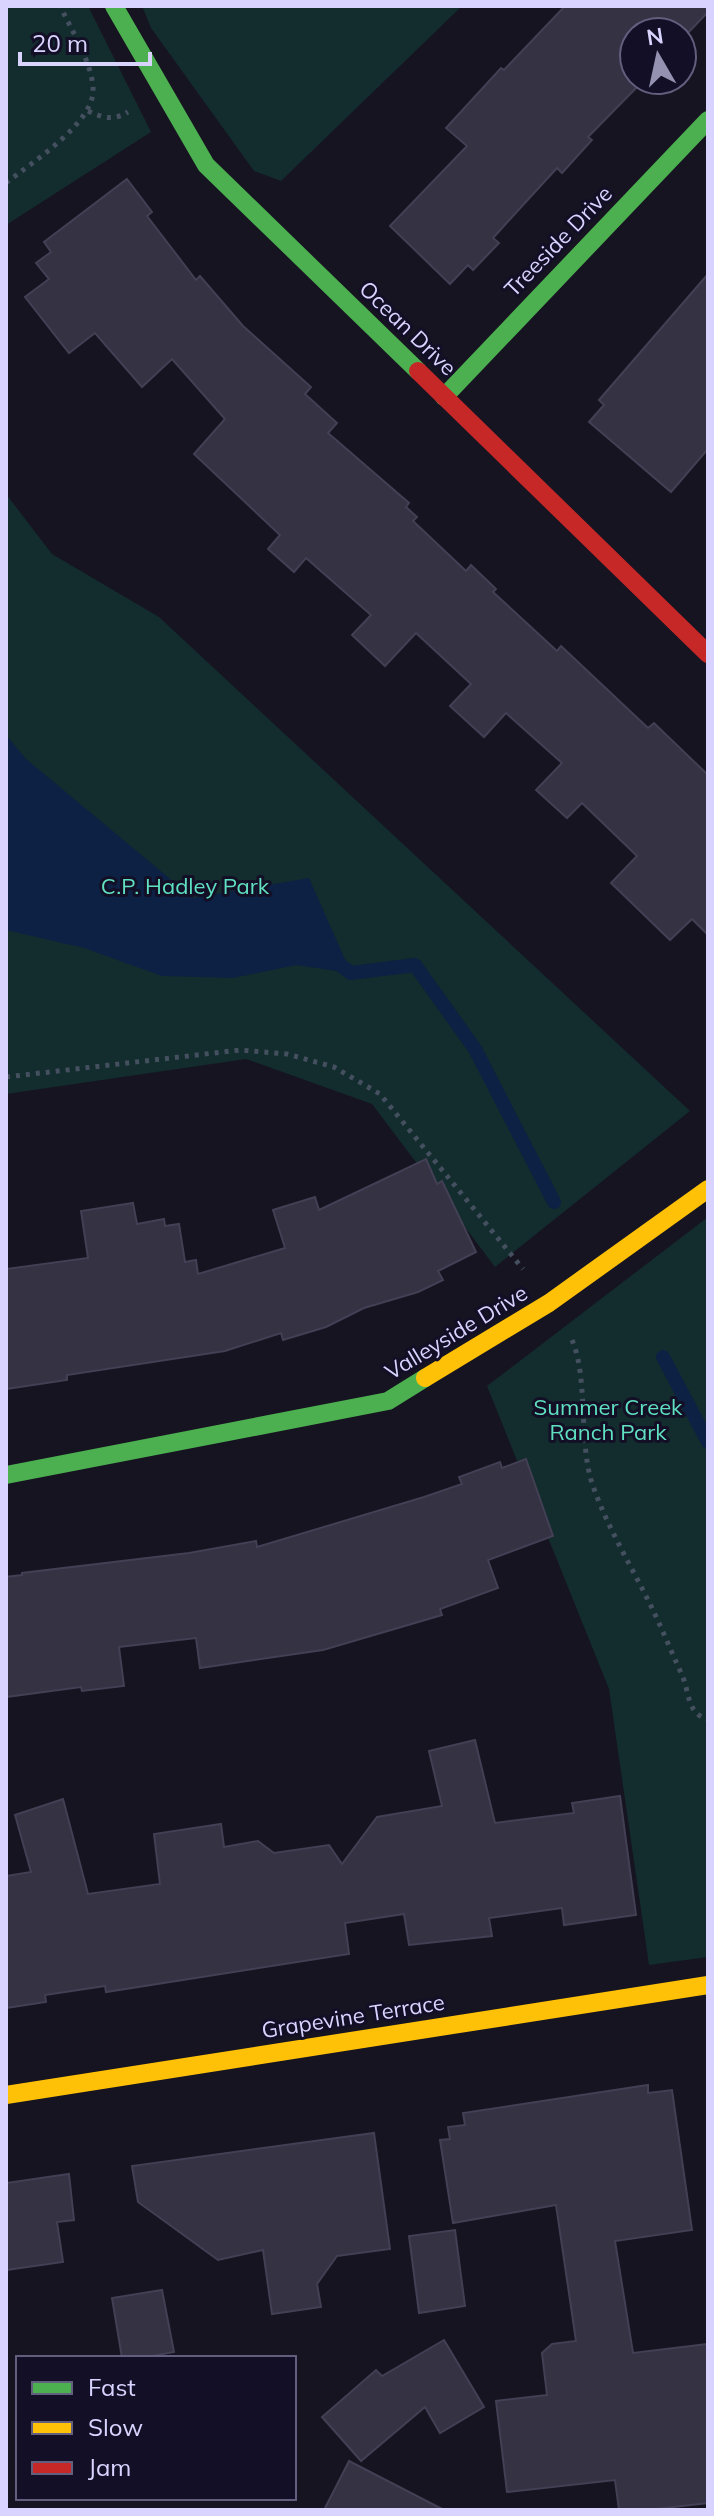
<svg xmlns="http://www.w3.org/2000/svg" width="714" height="2516" font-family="Mulish,sans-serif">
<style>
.green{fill:#132c2d}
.water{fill:#0d2144}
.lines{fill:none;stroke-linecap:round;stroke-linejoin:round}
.stream{stroke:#0d2144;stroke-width:14}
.building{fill:#343243;stroke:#433f54;stroke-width:2}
.path{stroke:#44505f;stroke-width:5;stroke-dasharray:4 6;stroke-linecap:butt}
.fast{stroke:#4caf50;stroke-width:18}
.slow{stroke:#ffc107;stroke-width:18}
.jam{stroke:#c62828;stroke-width:18}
.labels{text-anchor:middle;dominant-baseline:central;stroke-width:6;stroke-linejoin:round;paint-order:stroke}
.street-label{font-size:22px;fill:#d9d4ff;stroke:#130f26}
.park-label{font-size:22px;fill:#5fe0c0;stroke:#130f26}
</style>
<rect width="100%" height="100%" fill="#161421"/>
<g class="green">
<path d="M6 6H88L151 132 6 225Z"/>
<path d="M142 6H462L281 181 254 171 151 28Z"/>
<path d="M6 494 52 554 159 617 690 1111 495 1267 372 1104 246 1059 6 1094Z"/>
<path d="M708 1217V1957L649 1965 609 1689 487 1386Z"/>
</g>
<path class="water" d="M6 735 26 759 193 898 309 878 351 973 296 965 233 978 162 976 84 948 6 930Z"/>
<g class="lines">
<g class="stream">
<path d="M336 962 351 973 415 965 475 1049 554 1202"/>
<path d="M663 1357 708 1442"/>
</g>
</g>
<g class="building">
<path d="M565 6H708V12L682 39V32H634V80H644L588 137 592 140 562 173 557 168 523 205 493 238 499 243 473 270 468 265 450 284 390 226 467 146 446 128 501 68 504 70Z"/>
<path d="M127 179 152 212 147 216 196 280 200 276 243 326 311 387 305 394 337 423 328 433 409 503 406 507 417 517 413 521 466 571 471 565 496 589 493 592 557 651 561 646 648 728 654 723 708 775V935L692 919 670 940 611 883 637 856 582 803 567 818 536 790 562 763 506 713 484 737 450 706 471 684 416 633 385 666 352 635 371 615 306 558 294 572 268 549 280 535 194 454 225 419 172 359 142 387 95 333 69 353 25 297 49 279 36 263 51 252 44 242Z"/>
<path d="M708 274V449L671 492 589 422 604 405 599 400Z"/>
<path d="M426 1159 437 1184 442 1181 476 1252 438 1271 443 1280 418 1292 364 1308 326 1327 283 1340 281 1333 225 1351 67 1375V1380L6 1389V1269L88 1258 81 1211 133 1203 137 1224 164 1219 165 1226 179 1224 185 1262 196 1260 198 1274 285 1248 273 1210 315 1197 319 1210Z"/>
<path d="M526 1459 553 1536 488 1560 498 1588 440 1609 442 1615 323 1650 200 1668 196 1638 119 1647 124 1686 82 1691 81 1687 6 1697V1577L22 1575V1573L189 1553 256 1541 257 1547 424 1497 462 1484 459 1477 500 1462 502 1468Z"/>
<path d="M475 1740 495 1823 574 1813 572 1803 620 1796 636 1915 564 1925 562 1908 489 1918 492 1936 409 1945 404 1914 345 1923 349 1954 106 1992 105 1986 45 1995 46 2002 6 2008V1876L31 1872 15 1815 63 1799 88 1894 160 1884 154 1834 221 1824 224 1847 258 1841 274 1853 329 1845 342 1864 377 1817 442 1806 429 1751Z"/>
<path d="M648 2085V2093L672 2090 692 2230 615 2241 633 2353 708 2344V2503L647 2510H619L615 2480 507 2492 496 2401 547 2395 542 2353 552 2344 576 2341 556 2205 453 2223 440 2140 450 2139 448 2127 465 2125 463 2113Z"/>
<path d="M374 2133 390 2249 337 2256 317 2284 321 2307 272 2314 263 2250 218 2260 138 2202 132 2166Z"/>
<path d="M69 2174 74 2220 57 2222 63 2262 6 2270V2183Z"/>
<path d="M455 2230 465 2306 419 2313 409 2236Z"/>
<path d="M162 2290 174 2352 141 2358H122L112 2298Z"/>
<path d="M444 2340 484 2407 440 2433 425 2407 361 2461 322 2417 376 2370 382 2376Z"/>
<path d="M349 2461 444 2510H324Z"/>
</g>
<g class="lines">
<g class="path">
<path d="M88 111C103 118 113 121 128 112"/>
<path d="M6 183C31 163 96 122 93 88 92 63 71 29 60 6"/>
<path d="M6 1077 240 1050 287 1054 334 1067 380 1094 523 1269"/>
<path d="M572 1340C588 1377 579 1438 591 1480 605 1523 629 1562 649 1602 661 1626 671 1651 682 1675 690 1693 686 1712 708 1720"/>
</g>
<g class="fast">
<path d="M114 6 206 165 418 371"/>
<path d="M444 397 708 120"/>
<path d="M6 1475 388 1401 425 1378"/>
</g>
<g class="slow">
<path d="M425 1378 549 1303 708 1189"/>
<path d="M6 2095 708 1985"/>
</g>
<path class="jam" d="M418 371 708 654"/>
</g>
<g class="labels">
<g class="street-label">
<text transform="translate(558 241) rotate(-46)">Treeside Drive</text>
<text transform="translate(408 328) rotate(44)">Ocean Drive</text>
<text transform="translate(456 1332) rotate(-31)">Valleyside Drive</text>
<text transform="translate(353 2016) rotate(-9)">Grapevine Terrace</text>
</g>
<g class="park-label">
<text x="185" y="886">C.P. Hadley Park</text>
<text x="608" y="1407">Summer Creek<tspan x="608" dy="25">Ranch Park</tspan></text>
</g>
</g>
<rect width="714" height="2516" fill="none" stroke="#d9d4ff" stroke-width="16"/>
<rect x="16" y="2356" width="280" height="144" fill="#130f26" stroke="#625e7d" stroke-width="2"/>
<rect x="32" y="2382" width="40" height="12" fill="#4caf50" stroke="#625e7d" stroke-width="2"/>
<text x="88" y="2396" font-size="24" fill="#d9d4ff">Fast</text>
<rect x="32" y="2422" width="40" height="12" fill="#ffc107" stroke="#625e7d" stroke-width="2"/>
<text x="88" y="2436" font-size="24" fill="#d9d4ff">Slow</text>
<rect x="32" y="2462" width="40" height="12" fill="#c62828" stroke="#625e7d" stroke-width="2"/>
<text x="88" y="2476" font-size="24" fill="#d9d4ff">Jam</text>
<g transform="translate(658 56) rotate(351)"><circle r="38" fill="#130f26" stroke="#625e7d" stroke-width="2"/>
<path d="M0-6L14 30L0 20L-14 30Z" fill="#9591b1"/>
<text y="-12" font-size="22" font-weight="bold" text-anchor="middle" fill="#d9d4ff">N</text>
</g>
<path d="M20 52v12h130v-12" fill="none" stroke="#d9d4ff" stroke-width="4"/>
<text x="32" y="52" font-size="24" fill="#d9d4ff" stroke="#130f26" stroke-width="6" paint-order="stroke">20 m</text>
</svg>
